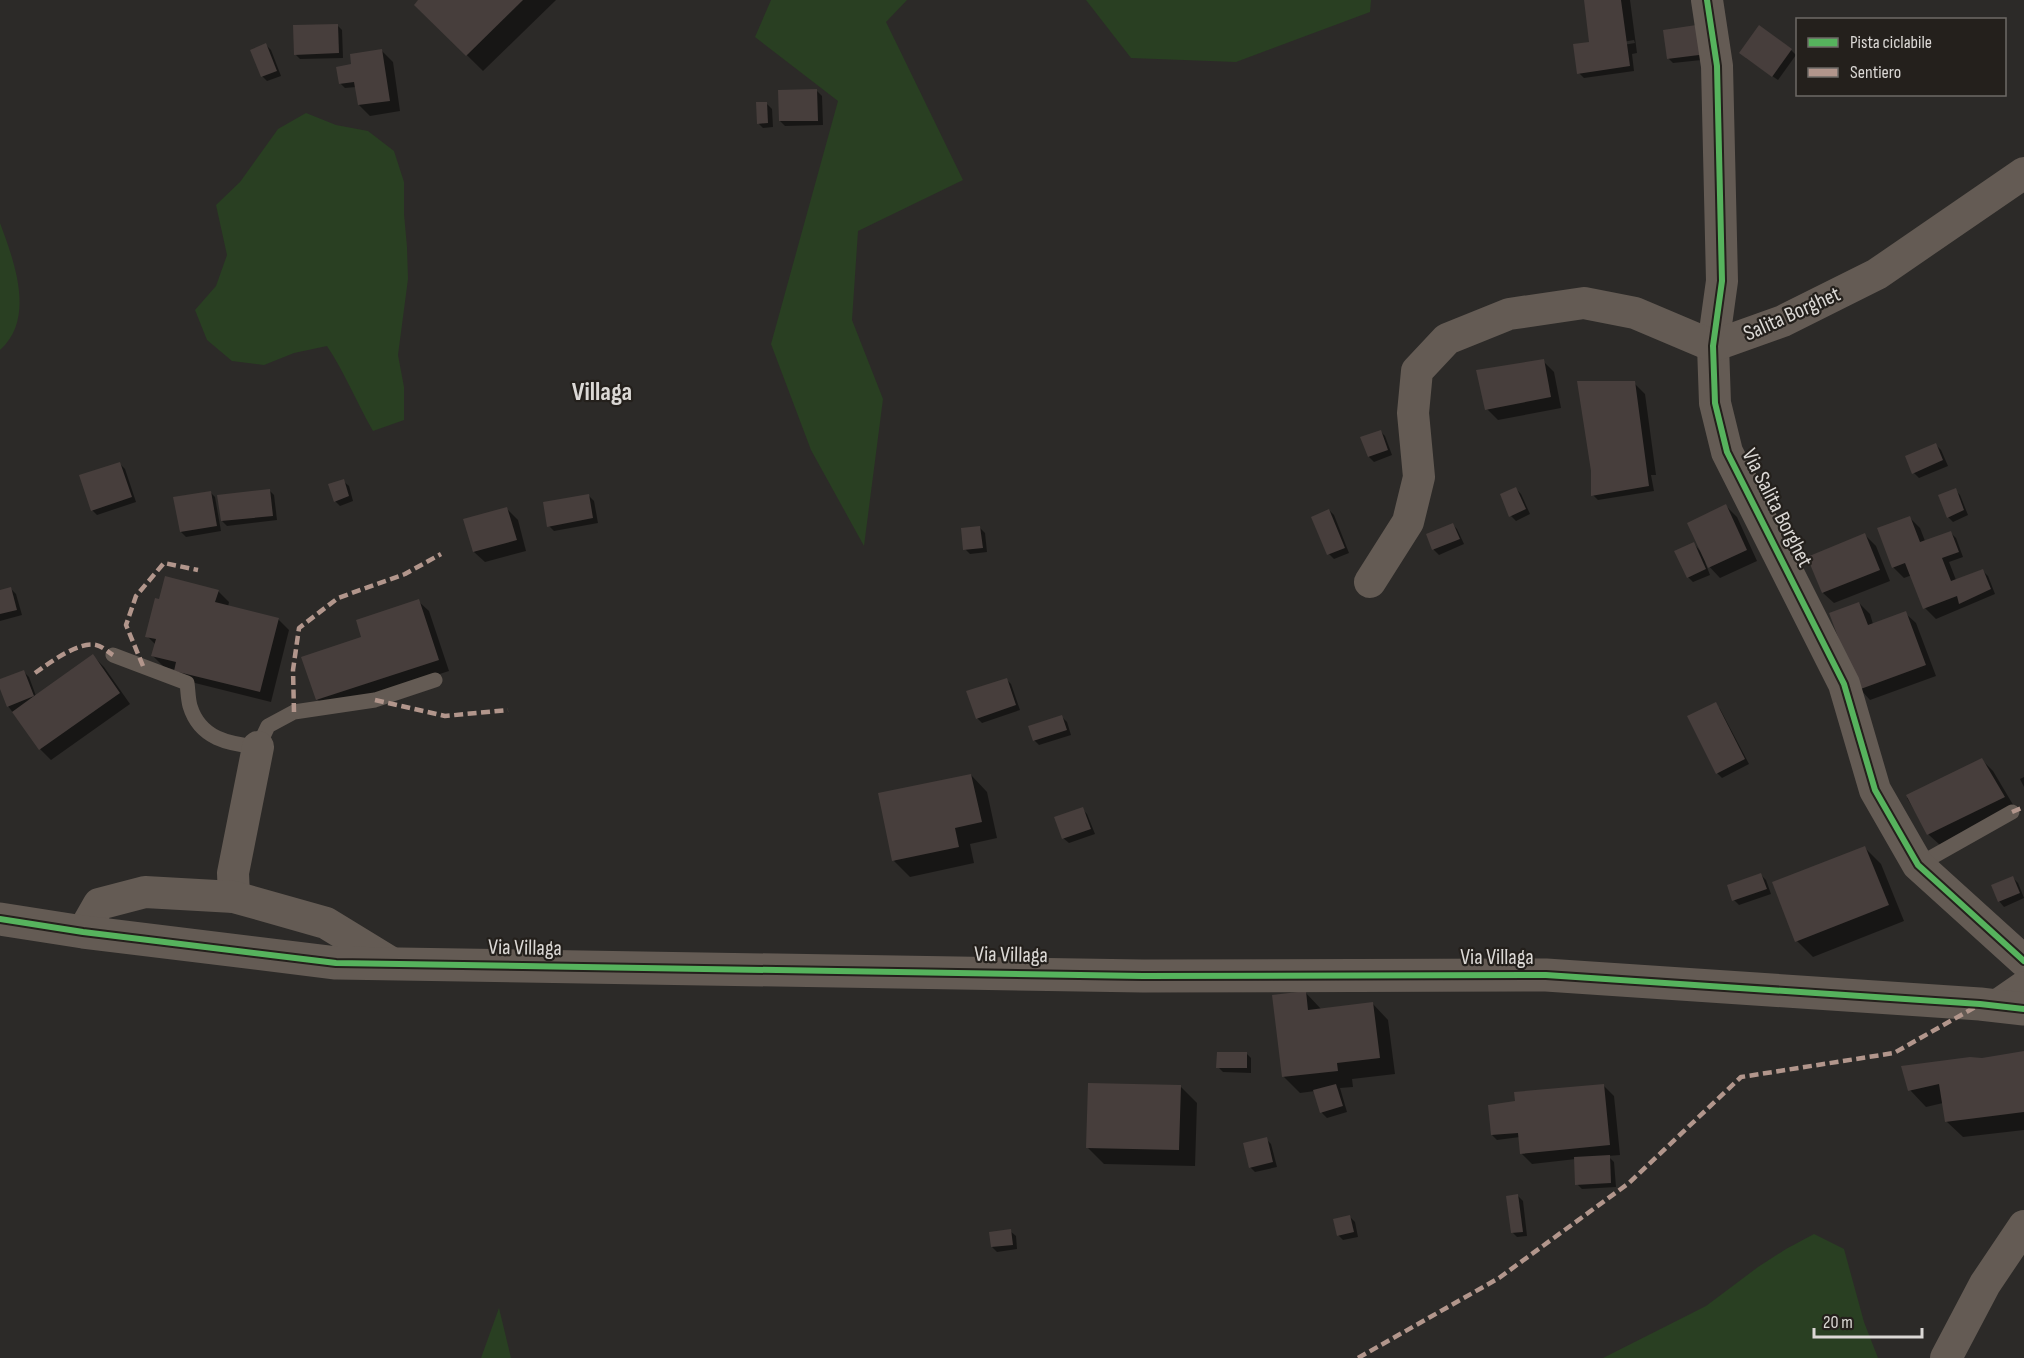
<svg xmlns="http://www.w3.org/2000/svg" width="2024" height="1358" font-family="'Sofia Sans Condensed',sans-serif">
<style>
.green{fill:#293f22}
.shadow{fill:#0007;fill-rule:evenodd}
.building{fill:#473e3c}
.lines{fill:none;stroke-linecap:round;stroke-linejoin:round}
.service{stroke:#645b54;stroke-width:15}
.minor{stroke:#645b54;stroke-width:32}
.tertiary{stroke:#645b54;stroke-width:33}
.quiet{stroke:#b2968c;stroke-width:4.5;stroke-dasharray:9 4.5;stroke-linecap:butt}
.cycleway-casing{stroke:#24201c;stroke-width:10}
.cycleway{stroke:#56b35d;stroke-width:6}
.labels{text-anchor:middle;dominant-baseline:central;stroke-width:4.5;stroke-linejoin:round;paint-order:stroke}
.street-label{font-size:22px;fill:#dbd8d5;stroke:#24201c}
.quarter-label{font-size:26px;font-weight:bold;fill:#dbd8d5;stroke:#24201c}
</style>
<rect width="100%" height="100%" fill="#2c2a28"/>
<g class="green">
<path d="M771 0H907L886 22 963 180 858 231 852 320 883 399 864 546 811 450 771 344 838 101 755 37Z"/>
<path d="M1086 0H1371L1370 12 1236 62 1131 58Z"/>
<path d="M306 113 336 125 368 131 394 151 404 182V214L407 247 408 279 398 355 404 387V420L373 431C357 403 345 373 327 346L294 353 264 365 232 361 207 340 195 310 216 286 227 255 216 205 240 182 278 129Z"/>
<path d="M0 223C14 261 36 318 0 350Z"/>
<path d="M1814 1234 1844 1249 1864 1322 1878 1358H1603L1706 1306 1758 1267 1786 1249Z"/>
<path d="M499 1308 511 1358H481Z"/>
</g>
<g class="shadow">
<path d="M421 0H556L483 71 416 5Z"/>
<path d="M1586 0H1630L1637 53 1632 54 1634 71 1584 78 1579 73 1592 47ZM1634 40 1635 43 1599 49V46Z"/>
<path d="M337 25 342 30 343 58 300 59 295 54Z"/>
<path d="M1665 31 1711 59 1673 63 1668 58Z"/>
<path d="M266 45 271 50 281 76 267 81 262 76Z"/>
<path d="M1791 50 1796 55 1778 80 1746 58Z"/>
<path d="M382 51 393 62 400 111 370 116 359 105 356 87 345 88 340 83 351 66Z"/>
<path d="M817 91 822 96 823 125 785 126 780 121Z"/>
<path d="M767 104 772 109 773 127 763 128 758 123Z"/>
<path d="M1543 361 1554 372 1561 408 1498 420 1487 409Z"/>
<path d="M1634 383 1645 394 1656 475H1651L1654 491 1598 500 1593 495 1592 471Z"/>
<path d="M1380 431 1385 436 1392 455 1374 462 1369 457 1362 438Z"/>
<path d="M1936 445 1941 450 1948 466 1919 478 1914 473Z"/>
<path d="M120 464 125 469 136 502 97 515 92 510Z"/>
<path d="M343 481 349 486 353 501 340 506 335 501Z"/>
<path d="M1516 489 1521 494 1530 514 1516 521 1511 516Z"/>
<path d="M269 490 274 495 277 520 227 526 222 521Z"/>
<path d="M1955 490 1960 495 1968 515 1953 522 1948 517Z"/>
<path d="M210 492 215 497 221 531 186 537 181 532Z"/>
<path d="M589 496 594 501 598 523 554 531 549 526Z"/>
<path d="M1726 506 1737 517 1757 561 1720 578 1705 562 1710 575 1693 582 1688 577 1694 544 1702 553Z"/>
<path d="M507 509 518 520 526 551 485 562 474 552Z"/>
<path d="M1329 510 1334 515 1349 553 1334 559 1329 554Z"/>
<path d="M1909 517 1920 528 1925 541 1951 533 1956 538 1963 557 1949 562 1956 580 1982 570 1988 576 1995 594 1936 619 1925 608 1912 575 1904 578 1893 567Z"/>
<path d="M1452 524 1457 529 1464 544 1439 555 1434 550 1428 535Z"/>
<path d="M980 528 985 533 987 552 970 554 965 549Z"/>
<path d="M1865 535 1876 546 1890 581 1834 603 1823 593Z"/>
<path d="M11 589 16 594 22 615 0 621V592Z"/>
<path d="M218 591 229 602 228 607 278 619 289 630 271 702 187 681 176 670 164 667 153 656 156 645 147 636Z"/>
<path d="M418 601 429 611 449 671 328 710 317 699 363 638Z"/>
<path d="M1859 603 1870 614 1873 624 1905 613 1916 623 1936 676 1870 700 1860 689Z"/>
<path d="M93 656 104 667 130 704 51 760 40 749 8 706 0 681 24 672 29 677 36 696Z"/>
<path d="M1006 679 1011 684 1020 710 982 723 977 718Z"/>
<path d="M1715 704 1720 709 1749 764 1722 778 1717 773Z"/>
<path d="M1062 717 1067 722 1071 735 1039 745 1034 740Z"/>
<path d="M1982 760 1993 771 2015 808 1940 845 1929 835 1907 798Z"/>
<path d="M971 775 987 792 997 838 970 844 974 863 910 877 894 861Z"/>
<path d="M2024 777V787L2020 779Z"/>
<path d="M1082 809 1087 814 1095 834 1069 843 1063 838Z"/>
<path d="M1865 848 1881 864 1904 921 1813 957 1797 941Z"/>
<path d="M1761 875 1766 880 1771 894 1739 905 1734 900Z"/>
<path d="M2013 878 2018 883 2024 898 2004 907 1999 901 1993 886Z"/>
<path d="M1305 992 1321 1009 1372 1003 1388 1020 1395 1074 1352 1079 1353 1087 1340 1088 1347 1112 1327 1118 1322 1113 1315 1091 1300 1093 1284 1077Z"/>
<path d="M2024 1052V1130L1963 1137 1946 1121 1943 1103 1926 1107 1910 1090 1982 1059Z"/>
<path d="M1246 1053 1251 1058V1073L1223 1072 1218 1067Z"/>
<path d="M1603 1085 1614 1096 1620 1155 1608 1156 1614 1162 1616 1187 1582 1189 1577 1184 1576 1159 1532 1164 1521 1153 1520 1137 1497 1140 1492 1135Z"/>
<path d="M1180 1086 1197 1103 1195 1166 1104 1164 1087 1147Z"/>
<path d="M1266 1139 1271 1144 1277 1167 1255 1172 1250 1167Z"/>
<path d="M1518 1196 1523 1201 1527 1236 1517 1237 1512 1232Z"/>
<path d="M1350 1217 1355 1222 1358 1237 1343 1240 1338 1235Z"/>
<path d="M1010 1231 1016 1236 1017 1249 997 1252 992 1247Z"/>
</g>
<g class="building">
<path d="M418 0H523L466 56 414 5Z"/>
<path d="M1584 0H1621L1630 66 1577 74 1573 44 1589 42Z"/>
<path d="M338 24 339 53 294 55 293 25Z"/>
<path d="M1703 24 1707 54 1667 59 1663 30Z"/>
<path d="M1759 25 1792 49 1772 77 1739 53Z"/>
<path d="M266 43 277 71 261 77 250 50Z"/>
<path d="M382 49 390 101 358 105 354 82 339 84 336 67 351 64 350 54Z"/>
<path d="M817 89 818 121H779L778 90Z"/>
<path d="M756 102H767L768 123 757 124Z"/>
<path d="M1544 359 1551 397 1485 410 1476 370Z"/>
<path d="M1577 381H1635L1649 486 1591 496V471Z"/>
<path d="M1381 430 1388 450 1368 457 1360 437Z"/>
<path d="M1936 443 1943 460 1912 474 1905 456Z"/>
<path d="M120 462 132 497 91 511 79 475Z"/>
<path d="M344 479 349 496 334 502 328 484Z"/>
<path d="M1516 487 1526 509 1509 517 1500 494Z"/>
<path d="M1956 488 1964 510 1947 518 1938 495Z"/>
<path d="M270 489 273 516 221 521 217 495Z"/>
<path d="M211 491 217 526 180 532 173 497Z"/>
<path d="M589 494 593 518 547 527 543 502Z"/>
<path d="M1726 504 1747 550 1708 568 1687 523Z"/>
<path d="M507 507 517 540 473 552 463 519Z"/>
<path d="M1329 509 1345 548 1327 555 1311 517Z"/>
<path d="M1910 516 1920 542 1951 531 1959 552 1942 558 1951 581 1983 569 1991 589 1959 604 1957 596 1923 609 1905 563 1892 568 1877 528Z"/>
<path d="M1453 523 1460 539 1432 550 1426 534Z"/>
<path d="M980 526 983 548 963 550 961 528Z"/>
<path d="M1865 533 1880 570 1822 593 1807 557Z"/>
<path d="M1694 542 1706 569 1687 578 1674 551Z"/>
<path d="M165 576 219 590 215 602 279 618 260 692 174 671 176 662 151 656 156 639 145 637 155 598 159 599Z"/>
<path d="M11 587 17 610 0 614V590Z"/>
<path d="M419 599 439 660 316 700 301 657 361 637 356 620Z"/>
<path d="M1859 602 1868 625 1906 611 1926 665 1858 690 1829 613Z"/>
<path d="M93 654 120 693 39 750 12 712 34 696 7 707 0 689V679L24 670 34 696Z"/>
<path d="M1007 678 1016 705 976 719 966 691Z"/>
<path d="M1716 702 1745 759 1716 774 1687 716Z"/>
<path d="M1062 715 1067 730 1033 741 1028 726Z"/>
<path d="M1982 758 2005 797 1927 835 1906 795Z"/>
<path d="M971 774 982 822 955 828 959 847 892 861 878 793Z"/>
<path d="M1083 807 1091 829 1062 839 1054 817Z"/>
<path d="M1865 846 1889 905 1795 942 1772 882Z"/>
<path d="M1761 873 1767 889 1732 901 1727 885Z"/>
<path d="M2013 876 2020 893 1998 902 1991 885Z"/>
<path d="M1306 991 1308 1010 1373 1002 1380 1058 1337 1063 1338 1071 1282 1077 1272 995Z"/>
<path d="M2024 1051V1112L1945 1122 1939 1084 1908 1091 1901 1066 1970 1057 1982 1058Z"/>
<path d="M1217 1052H1247V1068H1216Z"/>
<path d="M1088 1083 1181 1085 1179 1150 1086 1148Z"/>
<path d="M1336 1084 1343 1106 1320 1113 1313 1090Z"/>
<path d="M1604 1084 1610 1145 1520 1154 1518 1133 1491 1135 1488 1105 1515 1101 1514 1092Z"/>
<path d="M1267 1137 1273 1162 1249 1168 1243 1143Z"/>
<path d="M1610 1155 1611 1183 1575 1185 1574 1157Z"/>
<path d="M1518 1194 1523 1232 1511 1233 1506 1196Z"/>
<path d="M1350 1215 1354 1232 1337 1236 1333 1219Z"/>
<path d="M1011 1229 1013 1245 991 1247 989 1232Z"/>
</g>
<g class="lines">
<g class="service">
<path d="M113 655 187 683C188 690 188 699 190 706 200 739 229 744 258 747L268 726 294 712 375 700 435 680"/>
<path d="M1918 865 2012 812"/>
</g>
<g class="minor">
<path d="M1707 0 1717 66 1722 281 1713 346 1715 403 1727 452 1844 684 1875 790 1918 865 2024 961"/>
<path d="M1370 582 1408 522 1419 477 1413 413 1417 371 1447 339 1509 314 1584 303 1635 313 1713 346 1783 321 1877 274 2024 173"/>
<path d="M234 897 233 873 258 747"/>
<path d="M83 932 99 904 145 892 234 897 326 923 393 964"/>
<path d="M1998 1005 2024 987"/>
<path d="M1946 1358 1985 1284 2024 1226"/>
</g>
<path class="tertiary" d="M0 919 83 932 336 963 1143 976 1546 975 1980 1004 2024 1009"/>
<g class="quiet">
<path d="M143 666 126 625 136 596 164 563 198 570"/>
<path d="M35 673C49 663 79 641 96 645 102 646 108 652 113 655"/>
<path d="M375 700 445 716 508 710"/>
<path d="M294 712 293 670 299 628 338 598 405 574 441 554"/>
<path d="M2012 812 2024 807"/>
<path d="M1358 1358 1499 1278 1629 1183 1741 1077 1894 1053 1977 1006"/>
</g>
<defs>
<g id="cycleway">
<path d="M1707 0 1717 66 1722 281 1713 346 1715 403 1727 452 1844 684 1875 790 1918 865 2024 961"/>
<path d="M0 919 83 932 336 963 1143 976 1546 975 1980 1004 2024 1009"/>
</g>
</defs>
<use href="#cycleway" class="cycleway-casing"/>
<use href="#cycleway" class="cycleway"/>
</g>
<g class="labels">
<g class="street-label">
<text transform="translate(1792 314) rotate(-24)">Salita Borghet</text>
<text transform="translate(1777 508) rotate(63)">Via Salita Borghet</text>
<text transform="translate(525 948) rotate(1)">Via Villaga</text>
<text transform="translate(1011 955) rotate(1)">Via Villaga</text>
<text x="1497" y="957">Via Villaga</text>
</g>
<g class="quarter-label">
<text x="602" y="392">Villaga</text>
</g>
</g>
<rect x="1796" y="18" width="210" height="78" fill="#24201c" stroke="#6d6a66" stroke-width="1.5"/>
<rect x="1808" y="38" width="30" height="9" fill="#56b35d" stroke="#6d6a66" stroke-width="1.5"/>
<text x="1850" y="48" font-size="18" fill="#dbd8d5">Pista ciclabile</text>
<rect x="1808" y="68" width="30" height="9" fill="#b2968c" stroke="#6d6a66" stroke-width="1.5"/>
<text x="1850" y="78" font-size="18" fill="#dbd8d5">Sentiero</text>
<path d="M1814 1328v9h108v-9" fill="none" stroke="#dbd8d5" stroke-width="3"/>
<text x="1823" y="1328" font-size="18" fill="#dbd8d5" stroke="#24201c" stroke-width="4.5" paint-order="stroke">20 m</text>
</svg>
